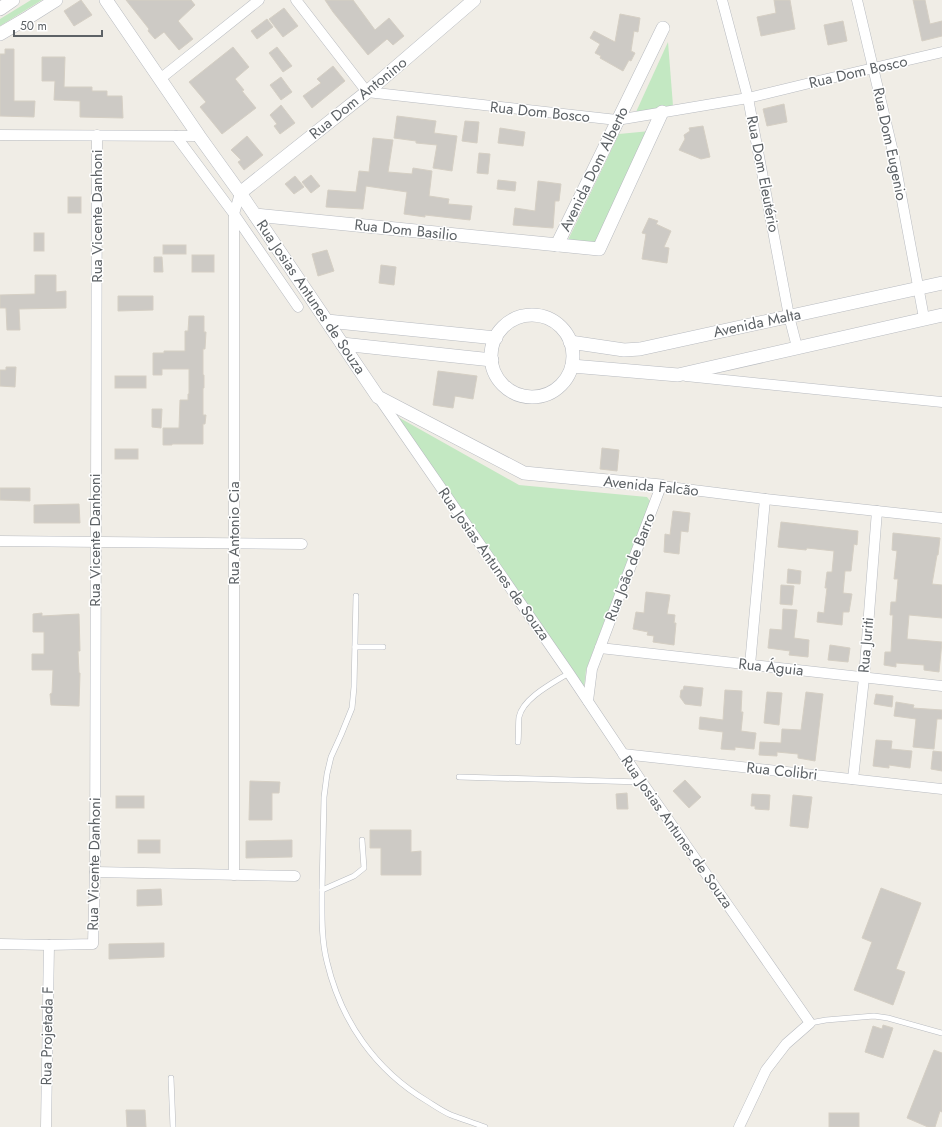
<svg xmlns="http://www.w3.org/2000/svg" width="942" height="1127" font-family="Jost,sans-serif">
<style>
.green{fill:#c3e8c2}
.building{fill:#cdcac5;stroke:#d5cfc4}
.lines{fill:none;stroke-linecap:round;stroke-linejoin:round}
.service-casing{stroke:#b8bbc0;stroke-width:6}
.minor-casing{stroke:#b8bbc0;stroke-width:11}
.tertiary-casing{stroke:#b8bbc0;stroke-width:14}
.service{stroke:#fff;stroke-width:5}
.minor{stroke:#fff;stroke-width:10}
.tertiary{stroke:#fff;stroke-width:13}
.labels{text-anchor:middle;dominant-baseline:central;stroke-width:3;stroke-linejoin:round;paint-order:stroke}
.street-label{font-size:15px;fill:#5d6266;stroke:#fff}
</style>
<rect width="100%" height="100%" fill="#f0ede6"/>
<g class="green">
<path d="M31 0H42L0 26V19Z"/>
<path d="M668 42 673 106 636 112Z"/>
<path d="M650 131 598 244 568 240 619 134Z"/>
<path d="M398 417 519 485 647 497 650 501 586 670 584 688Z"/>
</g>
<g class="building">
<path d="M81 0 92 15 74 26 64 11Z"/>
<path d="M126 0H191L195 5 178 21 193 39 179 50 164 32 155 39 148 31 149 29Z"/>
<path d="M325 0H353L375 30 389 18 404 36 393 45 387 39 368 55 333 12Z"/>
<path d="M774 0H790L795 29 761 36 757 17 776 13Z"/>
<path d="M913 0H925L930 24 942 21V36L922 41Z"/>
<path d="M284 8 298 26 283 37 269 19Z"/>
<path d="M620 14 640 18 638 32 634 31 631 51 635 53 631 61 629 60 623 71 600 58 601 56 595 53 600 44 590 38 594 31 615 42Z"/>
<path d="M267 19 273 27 257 39 251 31Z"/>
<path d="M843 21 847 41 828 45 824 25Z"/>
<path d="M233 47 249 67 235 79 244 90 242 91 256 108 222 134 200 107 206 102 189 82Z"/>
<path d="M277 47 292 66 283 72 269 53Z"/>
<path d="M5 49H14V101H35L34 117 0 116V54H5Z"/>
<path d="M42 57H65L64 87H92V91H107V96H122L123 118 80 117V101L54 100 55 81H42Z"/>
<path d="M333 66 345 81 312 108 303 96 321 83 317 79Z"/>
<path d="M281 77 292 92 281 100 270 85Z"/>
<path d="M784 104 787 122 767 126 763 109Z"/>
<path d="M281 105 295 123 280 134 274 126 277 124 270 115Z"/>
<path d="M397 116 436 121 434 133 457 136 452 171 433 168 437 145 416 143V141L394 138Z"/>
<path d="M465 121 479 122 477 143 462 141Z"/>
<path d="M703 126 710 157 701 159 679 150 685 139 684 135 690 131 689 128Z"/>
<path d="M500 128 525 132 523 146 498 143Z"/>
<path d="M247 136 263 155 244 170 238 162 241 160 231 150Z"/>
<path d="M373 138 393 140 388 172 412 174 413 168 432 171 429 196 449 199 448 204 472 206 470 220 425 215V217L404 214 407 192 366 186 363 209 326 207 328 190 356 192 359 171 369 172Z"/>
<path d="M479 153 490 154 488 174 477 173Z"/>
<path d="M311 175 320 186 311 193 302 182Z"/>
<path d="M295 176 304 187 294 194 285 184Z"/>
<path d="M498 180 516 182 515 191 497 189Z"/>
<path d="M538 181 561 184 559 201H555L553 228 513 225 515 208 535 211Z"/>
<rect x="68" y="197" width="13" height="16"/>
<path d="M649 218 658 221 656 224 671 231 664 247 669 248 667 263 642 259 646 234 642 233Z"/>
<rect x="34" y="233" width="10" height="18"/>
<rect x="163" y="245" width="23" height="9"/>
<path d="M327 250 334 271 318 276 312 254Z"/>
<rect x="192" y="255" width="22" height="17"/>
<path d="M154 257H162L163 272H154Z"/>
<path d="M381 265 396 267 394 285 379 283Z"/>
<path d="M35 275H56V292L66 291V308L19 309 20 330H7L6 308H0V295L35 294Z"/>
<path d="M118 296H153V310L118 311Z"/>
<path d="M189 316H204V332H206L205 349H203V375H204V388H203V415H206L205 424H203V444H172V445H163V428H179L180 400H188V394H189V369H162V375H153V353H164V351H185V331H188Z"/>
<path d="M6 367H16L15 387 0 386V370H6Z"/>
<path d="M438 371 477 376 473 399 455 396 453 408 433 405Z"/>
<rect x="115" y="376" width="31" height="12"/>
<path d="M152 409H162L161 428 152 427Z"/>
<path d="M602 448 619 450 617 471 600 469Z"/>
<rect x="115" y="449" width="23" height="10"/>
<path d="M0 488H30V501L0 500Z"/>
<path d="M79 504 80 523H34V505Z"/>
<path d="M673 511 690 513 688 532 681 531 679 554 664 552 665 534 670 535Z"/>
<path d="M781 522 858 531 857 545 854 544 851 571H845L843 593 852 594 849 612H843L842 625 817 622 818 612 824 613 827 588H825L827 572H832L834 551 807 548 806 550 778 547Z"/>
<path d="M893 533 940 538 938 555H937L932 584 942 585V618L909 615 907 639 942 642 939 672 924 670V665L896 663V667L884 665 885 652H891L893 615H890L891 602H896L898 579H894L897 551 892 550Z"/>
<path d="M788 569 801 571 800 584 787 583Z"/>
<path d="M781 585 794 586 792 605 780 604Z"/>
<path d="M646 592 670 595 667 614 675 615 674 623H676L674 645 653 642 654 636 647 635 648 632 633 629 636 612 644 613Z"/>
<path d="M783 609 797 610 794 638 809 640 808 657 789 655 790 651 768 648 770 629 782 630Z"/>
<path d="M42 613V616L79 614 80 651H78L79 673H80L79 706 51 705 50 694 52 693 53 670H32V654H44V632H33V614Z"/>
<path d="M830 645 850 648 848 662 828 660Z"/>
<path d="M684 686 703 688 701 706 685 704 680 697 681 690H683Z"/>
<path d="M725 690 742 691 741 712H743L741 731 756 733 754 749 735 747V750L721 749 723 732 699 729 700 717 723 720Z"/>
<path d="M767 692 782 693 779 725 764 723Z"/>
<path d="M806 692 823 694 815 761 798 758V754L777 752V756L759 755 760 742 781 743 782 729 801 730Z"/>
<path d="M876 694 893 696 892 707 874 704Z"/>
<path d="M896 702 914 705 913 708 942 710V719H937L934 749 913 747 916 719 894 716Z"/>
<path d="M876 740 892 741 891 749 912 751 910 768 889 765V768L873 766Z"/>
<path d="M933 751 942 752V771L931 769Z"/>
<path d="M685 780 701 797 689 808 673 791Z"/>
<path d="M250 781 280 782 279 793H272V820H249Z"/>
<path d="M627 793 628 809H617L616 794Z"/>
<path d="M752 794 770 795 769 810 755 809V806H751Z"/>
<path d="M793 795 812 797 808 828 790 826Z"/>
<rect x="116" y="796" width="28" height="12"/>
<path d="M370 830H411V852L421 851V875H381V848H370Z"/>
<rect x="138" y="840" width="22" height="13"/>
<path d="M292 840V857L246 858V841Z"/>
<path d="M881 888 921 903 896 969 905 972 893 1005 854 990 872 942 862 938Z"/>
<path d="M161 889 162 905 137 906V890Z"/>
<path d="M164 943V957L109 959V944Z"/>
<path d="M883 1025 893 1028 883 1058 865 1052 873 1026 882 1029Z"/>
<path d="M934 1050 942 1053V1112L940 1111 935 1127H928L907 1118Z"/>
<path d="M126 1110H145L146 1127H127Z"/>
<rect x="829" y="1113" width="30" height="14"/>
</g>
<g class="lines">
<defs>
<g id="service">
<path d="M355 647H383"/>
<path d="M518 742C519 734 518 725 519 717 523 698 553 683 569 673"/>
<path d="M459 777 642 782"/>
<path d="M362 840 364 868 354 876 322 890C322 914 321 938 327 962 341 1021 375 1070 427 1101 435 1106 442 1111 451 1115 462 1119 474 1123 485 1127"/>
<path d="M322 890 324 797 327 774 331 757 341 735 352 708 354 687 356 596"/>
<path d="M810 1023 826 1020 874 1016 888 1018 942 1033"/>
<path d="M171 1078 173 1127"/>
</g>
<g id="minor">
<path d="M296 0 367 92 617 120 748 98 814 82 942 52"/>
<path d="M722 0 748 98 789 316 797 347"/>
<path d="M857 0 893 152 924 318"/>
<path d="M160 79 259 0"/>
<path d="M0 135 199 136"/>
<path d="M176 136 234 214 298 307"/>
<path d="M686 376 942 402"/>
<path d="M379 398 569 673 642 782 810 1023 786 1044 766 1070 739 1127"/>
<path d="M0 541 302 544"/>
<path d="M600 648 942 686"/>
<path d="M750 665 765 499"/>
<path d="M588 701 592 669 661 486 765 499 942 518"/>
<path d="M623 754 942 789"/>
<path d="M853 779 864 678 877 511"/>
<path d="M95 872 295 876"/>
<path d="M234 875V214L240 193"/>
<path d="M0 944 49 945 93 944 95 872 97 135"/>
<path d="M46 1127 49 945"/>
</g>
<g id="tertiary">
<path d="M106 0 199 136 240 193 378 397 524 473 661 486"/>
<path d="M0 9 13 0"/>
<path d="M0 34 29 17 56 0"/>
<path d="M240 193 367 92 474 0"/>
<path d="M255 215 599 249 662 112"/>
<path d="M557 245 663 28"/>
<circle cx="532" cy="356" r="41"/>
<path d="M327 321 496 338"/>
<path d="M570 342 624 350 640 349 942 283"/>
<path d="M342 344 492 360"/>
<path d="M572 366 678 375 942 315"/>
</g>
</defs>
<use href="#service" class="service-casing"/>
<use href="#minor" class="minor-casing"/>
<use href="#tertiary" class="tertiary-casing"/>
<use href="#service" class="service"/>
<use href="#minor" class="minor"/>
<use href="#tertiary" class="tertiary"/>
</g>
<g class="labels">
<g class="street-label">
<text transform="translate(858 72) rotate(-13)">Rua Dom Bosco</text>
<text transform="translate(358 98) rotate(-39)">Rua Dom Antonino</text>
<text transform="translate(540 112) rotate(6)">Rua Dom Bosco</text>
<text transform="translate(890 144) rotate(78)">Rua Dom Eugenio</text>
<text transform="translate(594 169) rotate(-64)">Avenida Dom Alberto</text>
<text transform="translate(763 174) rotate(79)">Rua Dom Eleutério</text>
<text transform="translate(97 216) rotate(-90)">Rua Vicente Danhoni</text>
<text transform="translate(406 230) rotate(6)">Rua Dom Basilio</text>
<text transform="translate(311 297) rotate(56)">Rua Josias Antunes de Souza</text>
<text transform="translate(757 323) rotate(-12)">Avenida Malta</text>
<text transform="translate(651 486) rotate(6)">Avenida Falcão</text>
<text transform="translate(234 533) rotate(-90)">Rua Antonio Cia</text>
<text transform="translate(95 540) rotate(-90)">Rua Vicente Danhoni</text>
<text transform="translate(494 564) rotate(55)">Rua Josias Antunes de Souza</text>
<text transform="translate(630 567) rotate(-69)">Rua João de Barro</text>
<text transform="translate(866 645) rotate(-85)">Rua Juriti</text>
<text transform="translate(771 667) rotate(6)">Rua Águia</text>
<text transform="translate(782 771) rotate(6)">Rua Colibri</text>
<text transform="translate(677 832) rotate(55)">Rua Josias Antunes de Souza</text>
<text transform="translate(94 864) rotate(-89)">Rua Vicente Danhoni</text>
<text transform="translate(47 1036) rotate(-89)">Rua Projetada F</text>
</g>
</g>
<path d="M14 30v6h88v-6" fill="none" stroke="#5d6266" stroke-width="2"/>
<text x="20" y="30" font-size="12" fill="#5d6266" stroke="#ffffff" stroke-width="3" paint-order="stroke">50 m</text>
</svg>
